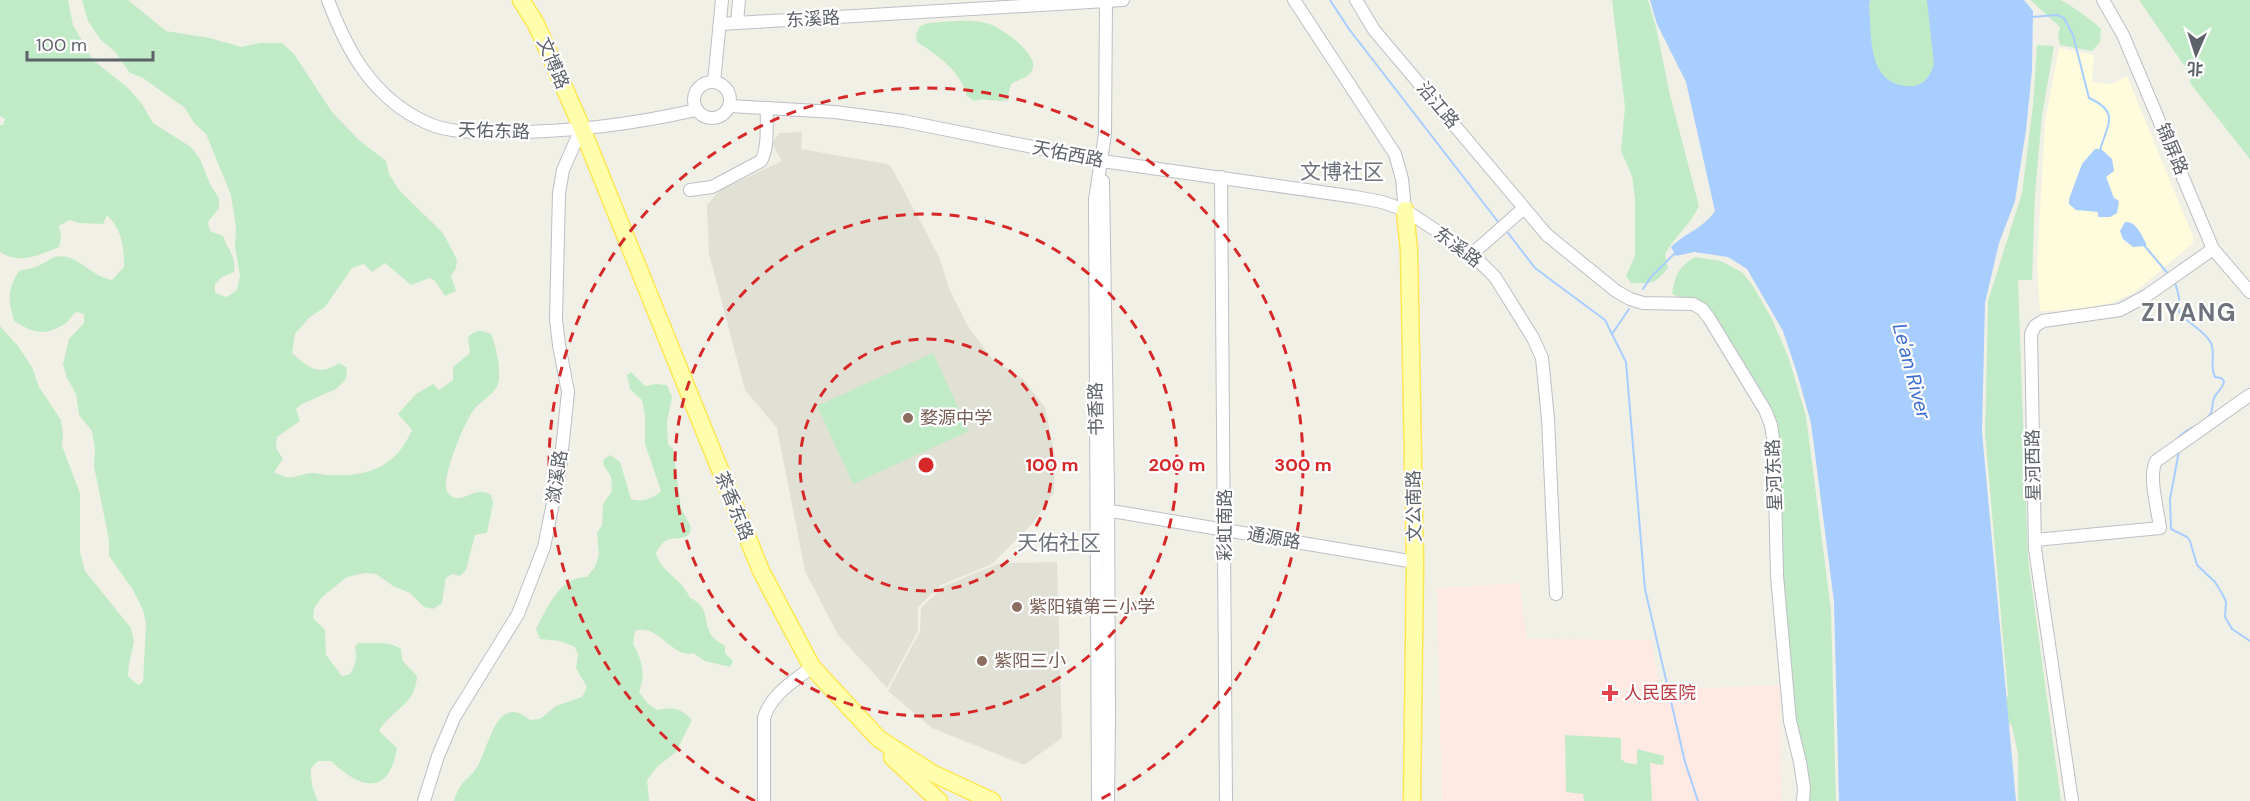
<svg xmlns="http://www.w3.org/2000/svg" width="2250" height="801" font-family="'DM Sans','Noto Sans SC',sans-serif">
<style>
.commercial{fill:#fffcdd}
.education{fill:#e1e0d5}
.medical{fill:#fee9e3}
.green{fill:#c1ebc7}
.water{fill:#a8cdff}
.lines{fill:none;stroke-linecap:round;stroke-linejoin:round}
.stream{stroke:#a8cdff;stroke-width:2}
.minor-casing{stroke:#bebfc6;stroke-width:14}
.major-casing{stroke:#fee752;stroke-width:19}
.minor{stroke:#fff;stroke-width:12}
.major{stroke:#fffead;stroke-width:16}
.ring{fill:none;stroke:#d62828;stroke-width:3;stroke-dasharray:10 8}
.education-dot{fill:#8d6e63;stroke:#fff;stroke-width:2}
.health-dot{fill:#e0444e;stroke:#fff;stroke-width:2}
.labels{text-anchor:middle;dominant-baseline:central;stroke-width:4.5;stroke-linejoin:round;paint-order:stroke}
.street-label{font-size:18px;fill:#5d6168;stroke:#fff}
.education-label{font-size:18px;fill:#785e54;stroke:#fff;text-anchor:start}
.health-label{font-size:18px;fill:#be3a42;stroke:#fff;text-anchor:start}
.water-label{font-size:20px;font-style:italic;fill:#3e70cf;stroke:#fff}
.quarter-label{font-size:21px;fill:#6e727a;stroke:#fff}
.district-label{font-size:24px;font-weight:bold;letter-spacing:1.5px;fill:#6e727a;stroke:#fff}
.centre{fill:#d62828;stroke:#fff;stroke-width:3}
.ring-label{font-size:18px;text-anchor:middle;font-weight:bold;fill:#d62828;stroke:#fff;stroke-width:4.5;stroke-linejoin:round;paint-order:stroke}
</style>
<rect width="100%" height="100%" fill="#f1f0e6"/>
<path class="commercial" d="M2059 48 2094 55 2092 82 2112 84 2127 76 2193 237V243L2135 292 2111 303 2077 310 2040 311 2037 265 2045 122Z"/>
<g class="education">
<path d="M802 132 801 149 887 164 892 168 939 257 950 291 968 326 992 359 1023 379 1045 407 1055 457 1054 492 1034 522 992 564 941 585 918 607V631L887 688 838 635 805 571 777 428 745 390 709 254 707 205 720 190 782 161 772 144 779 133Z"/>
<path d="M1057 562 1062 738 1024 765 932 728 888 691 920 631 921 608 944 586 1000 563Z"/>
</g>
<path class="medical" d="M1519 583 1527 639 1651 640 1660 690 1780 685 1781 801H1442L1437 588Z"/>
<g class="green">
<path d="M0 0H68L73 25 93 60 127 87 142 104 153 123 191 147 200 159 210 184 219 198V208L208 222 210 231 223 236C228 251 236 255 234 272L222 277 215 284V293L227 297 237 290 240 275 235 247 236 228 231 195 206 134 194 123 185 108 143 78 130 73 115 52 100 39 88 21 82 0H128L166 31 210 38 241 47 260 43H282L294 54 332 112 359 140 386 161 389 174 399 190 443 233 457 260 456 268 451 276 456 291 445 296 435 281 430 278 411 285 385 263 372 272 364 264 352 268 325 307 310 317 295 334 292 353C307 367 319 377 339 363L347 368 346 379 336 389 302 404 296 409 300 421 277 437 276 448 283 459 274 472C294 483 294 474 314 473 318 473 323 475 328 475 368 477 395 468 412 430L398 414 416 394 433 384 439 390 453 380V367L470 353 468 337C477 329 481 330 491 334 496 345 502 372 498 384 494 395 479 402 473 411 464 423 439 482 448 493 459 506 471 490 483 492 486 492 489 494 491 495L493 503 487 533 475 535 466 570 460 576 452 574 446 578 442 603 433 609 424 607 410 593 393 586 376 574 365 573 347 577 322 597 314 608 313 618 325 630 326 655 342 676 350 674C356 664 357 659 355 647L358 643C373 644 388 640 401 649L402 660 417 676C416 705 391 710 379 731L397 748C389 797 360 789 331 761H318L311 768C311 781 312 790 318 801H0V326L18 346 32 367 39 387 61 420 63 433 62 446 80 493V552L85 571 131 628 134 642 129 664 128 676 138 685 143 682 146 623 143 610 133 590 109 556V540L94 466 95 449 92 431 79 415 76 394 67 378 63 364 69 339 84 323V314L77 312C71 315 69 322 63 325 43 337 32 332 14 321 8 300 7 290 19 271 27 269 35 268 42 264 46 262 51 258 55 257 77 252 92 278 112 280L124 267C124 246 122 230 107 215L103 224 79 223 69 220 59 226 61 237 59 247C39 255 20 265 0 252V125H3L5 119 0 116Z"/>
<path d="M1612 0H1648L1656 27 1670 95 1699 206C1691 224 1675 236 1665 254L1668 268C1655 284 1652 284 1631 283L1626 276 1635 256V200L1632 176 1621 151 1625 107Z"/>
<path d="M1862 0H2015L2022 130 1875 91Z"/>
<path d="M2030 0C2039 0 2052 0 2060 0 2067 2 2096 23 2101 29L2100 42 2092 51 2060 45 2058 35 2060 27Z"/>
<path d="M2139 0H2250V159L2197 92 2190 83V74Z"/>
<path d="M928 23C945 22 974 18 989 24 1002 28 1037 53 1033 68 1030 78 1019 79 1011 84L1007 100C996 103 987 97 974 101L967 96C960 71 938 55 917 42L916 34 920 26Z"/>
<path d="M2037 45 2054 46 2042 116 2035 194 2032 280H2018L2028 559 2061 801H2019L2018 799V754L2012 726 2004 719 2003 708 2008 695 1985 434 1988 301 2022 193 2033 105Z"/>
<path d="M1696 257 1721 261 1743 273 1753 286 1772 319 1789 359 1806 416 1831 610 1836 801H1801L1785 704 1774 424 1710 315 1686 300 1672 294C1675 276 1679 265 1696 257Z"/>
<path d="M933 353 969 431 853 484 817 406Z"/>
<path d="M631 372 645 386 656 384 667 385 672 397 667 422 668 444 673 449 681 508 691 527 690 534C676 544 668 530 656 553 661 573 682 578 690 598 711 607 702 622 712 636 715 640 721 643 725 646V653L733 661 730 667 705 661 693 653C672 659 659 623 635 631L633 644C642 659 646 675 639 692L647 703 657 710C673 707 681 708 692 720L676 752 657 767 647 780 649 801H454C461 778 467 783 477 767 489 749 496 691 530 720L540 719 556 706 582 697 587 687 576 668 578 655 575 647 560 641 540 639 536 629C547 608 560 576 587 577L595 567 599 555 597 533 602 525 603 504 612 491 611 477 604 466 603 460 610 455 620 462 631 499C642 503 654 498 661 491L645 444V415L642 400 630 389 627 375Z"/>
<path d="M1565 735 1621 738V759L1626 763 1637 764V749L1664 756 1663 765 1650 763 1652 801H1584L1583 794 1566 792Z"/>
</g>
<g class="water">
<path d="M1650 0H1870L1869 6C1872 38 1867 88 1913 86 1925 85 1931 74 1934 64L1927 0H2024L2033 11 2032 71 2026 130 2015 201 1999 243 1985 303 1982 432 2016 801H1839L1834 602 1811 423 1797 373 1783 331 1747 269 1728 257 1694 252 1676 256 1671 247C1685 233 1704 228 1715 211L1686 82 1657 24Z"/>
<path d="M2095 149H2101L2112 159 2114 171 2106 177 2114 198 2119 201 2117 213 2110 217H2098V212L2076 210 2069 204V199L2082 164Z"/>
<path d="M2125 222C2136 221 2141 234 2146 243V246L2133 247 2123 239 2120 231Z"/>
</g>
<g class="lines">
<g class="stream">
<path d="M1330 0 1349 29 1499 223"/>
<path d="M2031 17 2057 15 2064 18 2073 35 2089 98C2120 112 2108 123 2100 150"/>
<path d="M1505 229 1535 268 1605 320 1626 362 1645 589 1685 762 1698 801"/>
<path d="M2144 245 2169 275"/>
<path d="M2175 282 2179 297V312C2187 323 2205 331 2211 343 2216 354 2209 366 2215 377L2221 378 2224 381C2223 389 2217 391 2214 398 2212 403 2213 408 2211 413 2204 426 2184 428 2176 440"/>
<path d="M1643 289 1651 277 1675 253"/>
<path d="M1612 334 1629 309"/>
<path d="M2179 451 2170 499 2171 529 2187 537 2190 541 2197 565 2215 582 2223 595 2226 602 2225 617 2232 629 2250 641"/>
</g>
<defs>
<g id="minor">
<path d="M328 0C347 51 373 98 425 122 448 133 472 132 497 132 564 133 630 125 696 110"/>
<path d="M1294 0 1395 154 1402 179 1405 210"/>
<path d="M1356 0 1374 30 1547 235 1616 291 1630 299 1643 303 1693 304 1702 309 1709 318 1765 410 1771 425 1774 444 1777 576 1790 721 1800 762 1804 788 1803 801"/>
<path d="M2103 0 2123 35 2213 249 2250 292"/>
<path d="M737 23 739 0"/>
<path d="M720 24 1123 0"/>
<circle cx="712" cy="100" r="18"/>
<path d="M714 82 722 0"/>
<path d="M730 106 835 112 903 121 1102 161 1356 197 1382 202 1405 210 1472 254 1495 277 1533 338 1542 358 1548 419 1556 594"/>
<path d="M1221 177 1226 801"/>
<path d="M1103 181 1108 490 1109 720 1108 801"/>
<path d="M690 190 712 187 761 161C769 147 766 124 767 108"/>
<path d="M1472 254 1524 208"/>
<path d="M1102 511 1118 512 1415 562"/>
<path d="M2035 540 2160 528C2158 510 2148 476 2156 461L2250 395"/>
<path d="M424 801 438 756 455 716 518 614 544 547 560 469 568 392 559 345 556 319 559 193 563 170 581 129"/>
<path d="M764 801V718C771 694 794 681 812 667"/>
<path d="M1098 801 1095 200 1105 134 1106 1"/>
<path d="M2072 801 2035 549 2031 334 2035 326 2043 321 2120 310 2146 296 2213 249"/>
</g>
<g id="major">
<path d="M521 0 536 24 578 119 761 571 812 667 879 739 932 773 992 801"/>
<path d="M1405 210 1409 251 1415 562 1412 801"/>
<path d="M892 757 939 801"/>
</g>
</defs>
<use href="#minor" class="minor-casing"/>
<use href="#major" class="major-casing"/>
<use href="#minor" class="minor"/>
<use href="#major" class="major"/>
</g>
<g class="ring">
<circle cx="926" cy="465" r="126"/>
<circle cx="926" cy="465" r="251"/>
<path d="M755 801A377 377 0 1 1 1097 801"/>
</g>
<g class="education-dot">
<circle cx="908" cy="418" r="6"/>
<circle cx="1017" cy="607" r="6"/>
<circle cx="982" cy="661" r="6"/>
</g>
<path class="health-dot" d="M1607 684h6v6h6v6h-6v6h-6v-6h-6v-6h6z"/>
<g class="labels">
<g class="street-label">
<text transform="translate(813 19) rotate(-3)">东溪路</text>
<text transform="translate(553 63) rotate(67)">文博路</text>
<text transform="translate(1438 105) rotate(50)">沿江路</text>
<text transform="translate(494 131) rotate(2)">天佑东路</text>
<text transform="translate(2172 149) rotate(67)">锦屏路</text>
<text transform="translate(1068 154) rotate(11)">天佑西路</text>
<text transform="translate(1458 247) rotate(37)">东溪路</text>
<text transform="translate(1096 409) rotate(-91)">书香路</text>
<text transform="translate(2033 465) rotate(-91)">星河西路</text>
<text transform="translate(1774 475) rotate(-92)">星河东路</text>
<text transform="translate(557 477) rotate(-81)">潋溪路</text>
<text transform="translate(734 506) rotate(68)">茶香东路</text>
<text transform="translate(1414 506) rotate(-91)">文公南路</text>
<text transform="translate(1225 525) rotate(-90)">彩虹南路</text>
<text transform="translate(1274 538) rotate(10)">通源路</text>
</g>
<g class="education-label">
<text x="920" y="418">婺源中学</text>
<text x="1029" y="607">紫阳镇第三小学</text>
<text x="994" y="661">紫阳三小</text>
</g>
<g class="health-label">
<text x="1624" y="693">人民医院</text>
</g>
<g class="water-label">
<text transform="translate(1912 371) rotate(75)">Le'an River</text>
</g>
<g class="quarter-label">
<text x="1342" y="172">文博社区</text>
<text x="1059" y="543">天佑社区</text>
</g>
<g class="district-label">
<text x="2189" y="312">ZIYANG</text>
</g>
</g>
<circle cx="926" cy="465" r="9" class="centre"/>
<g class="ring-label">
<text x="1052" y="471">100 m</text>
<text x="1177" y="471">200 m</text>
<text x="1303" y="471">300 m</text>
</g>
<g transform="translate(2196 54) rotate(183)" stroke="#ffffff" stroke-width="4.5" paint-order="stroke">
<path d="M0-4.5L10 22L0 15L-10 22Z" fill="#5d6168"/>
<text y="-9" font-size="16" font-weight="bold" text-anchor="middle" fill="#5d6168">北</text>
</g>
<path d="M27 51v9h126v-9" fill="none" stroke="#5d6168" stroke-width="3"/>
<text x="36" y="51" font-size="18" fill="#5d6168" stroke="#ffffff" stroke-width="4.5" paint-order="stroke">100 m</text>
</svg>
